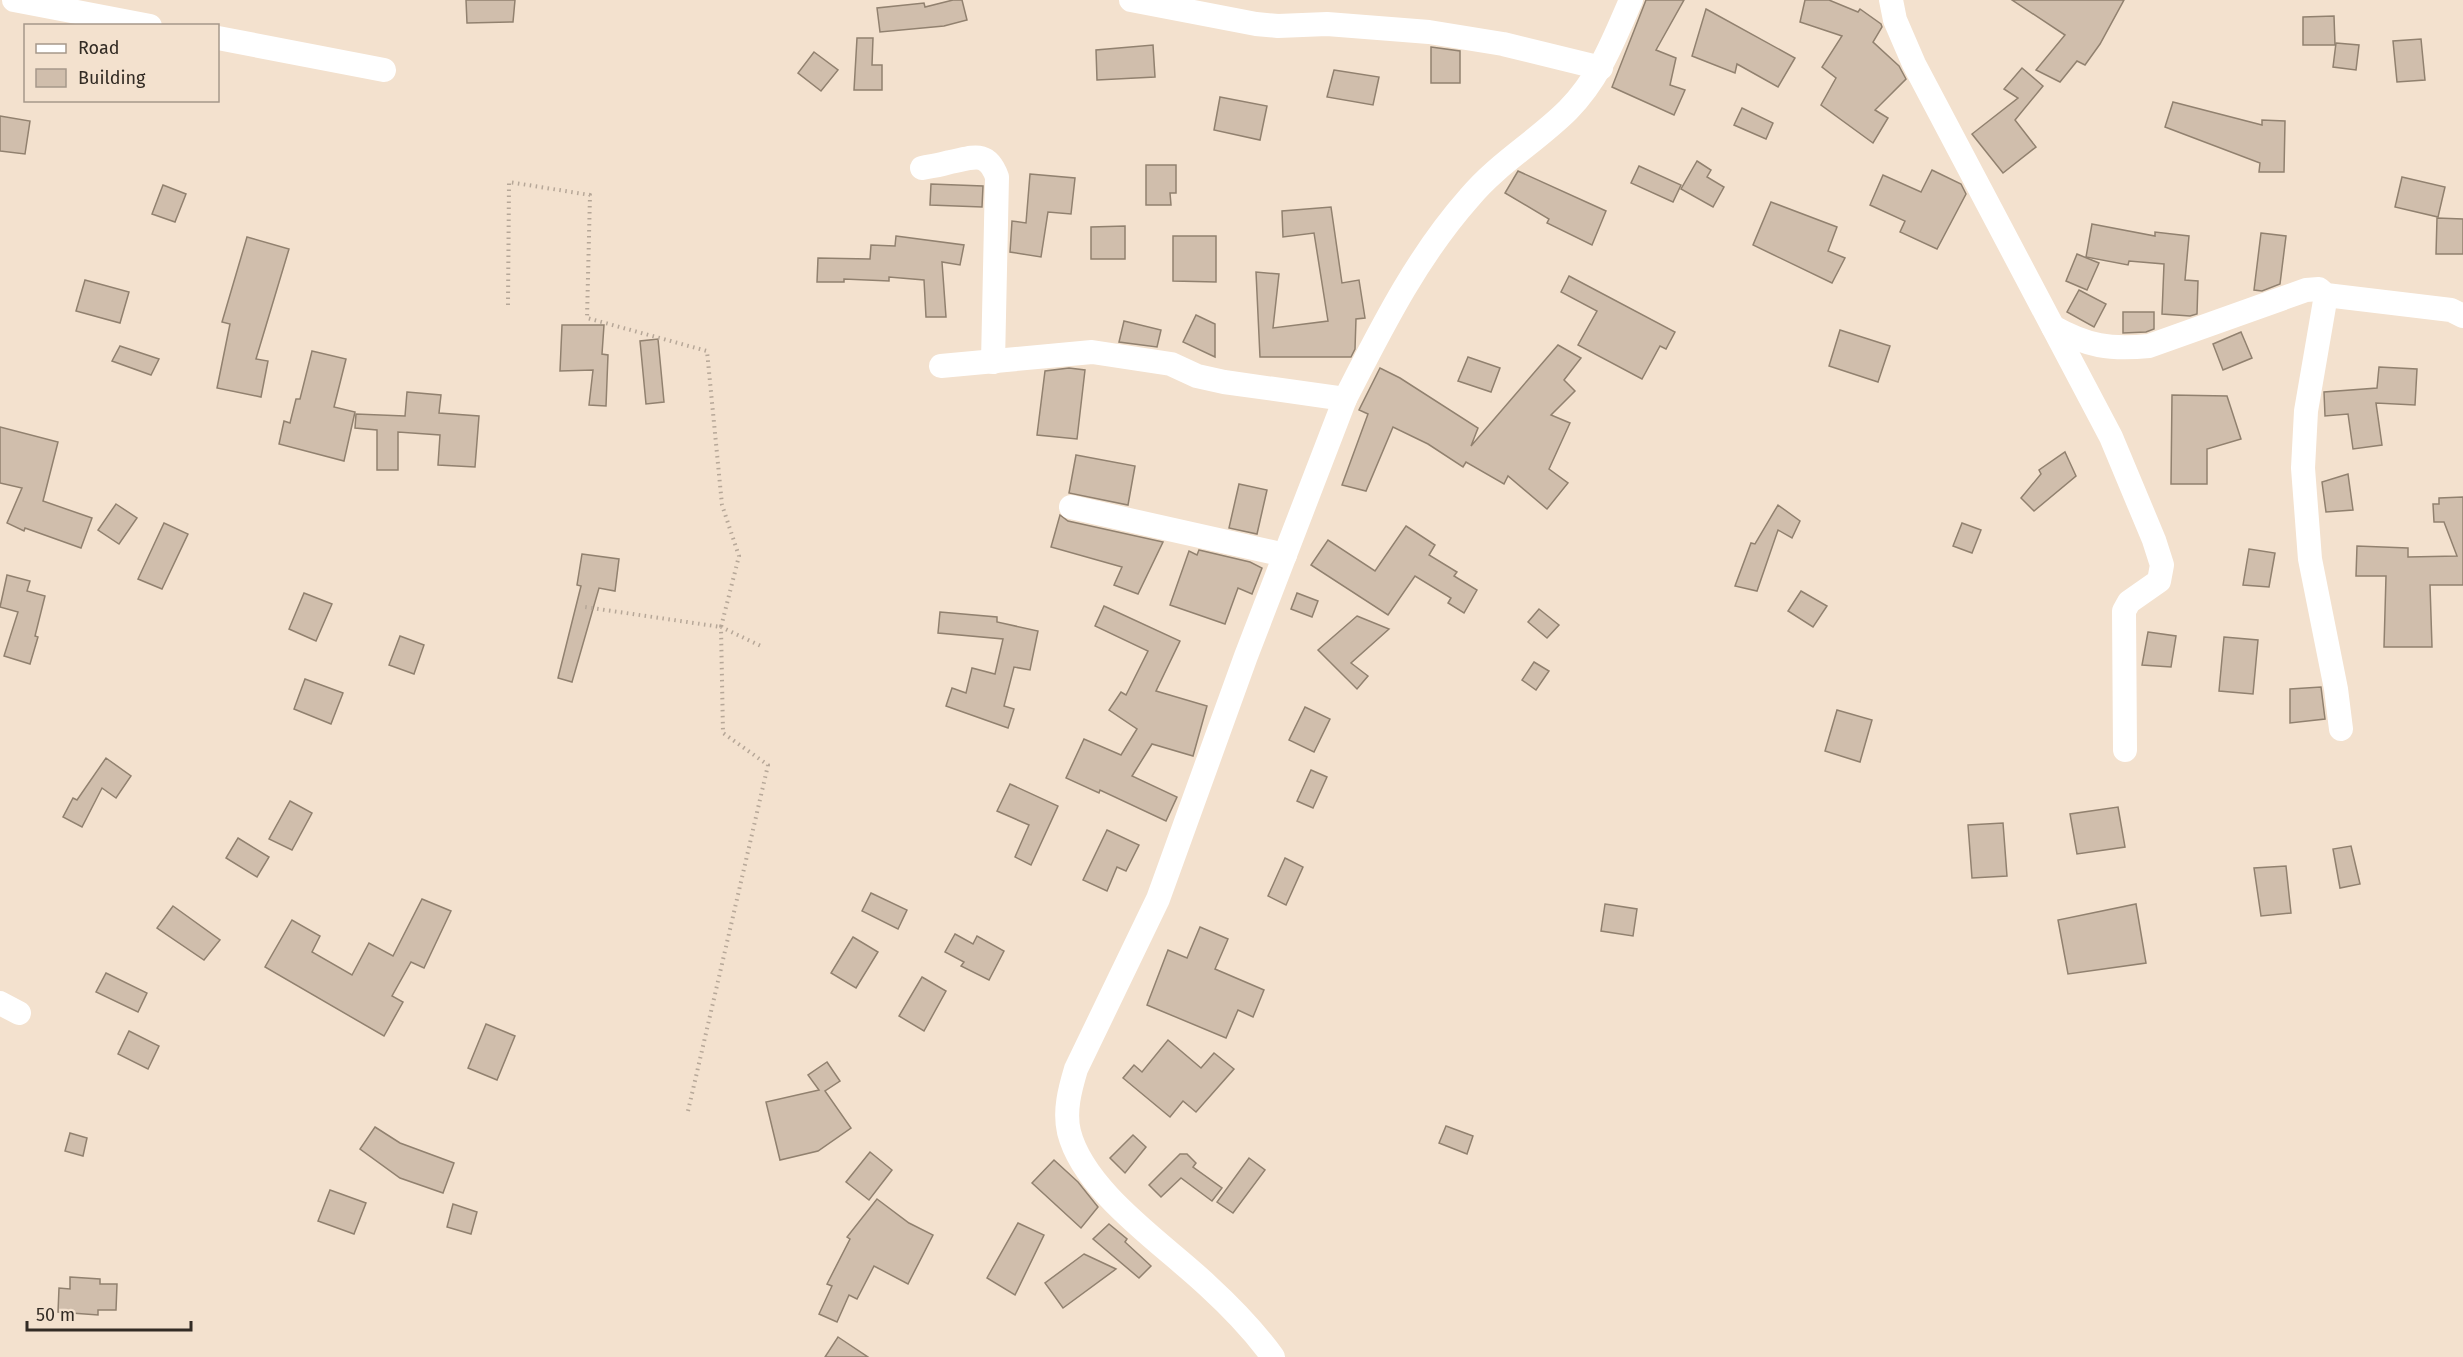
<svg xmlns="http://www.w3.org/2000/svg" width="2463" height="1357" font-family="'Fira Sans',sans-serif">
<style>
.building{fill:#d0beac;stroke:#91816f;stroke-width:1.5}
.lines{fill:none;stroke-linecap:round;stroke-linejoin:round}
.path{stroke:#b6a798;stroke-width:4;stroke-dasharray:1.5 4.5;stroke-linecap:butt}
.minor{stroke:#fff;stroke-width:24}
</style>
<rect width="100%" height="100%" fill="#f3e1ce"/>
<g class="building">
<path d="M466 0H515L513 22 467 23Z"/>
<path d="M953 0H962L967 20 944 26 880 32 877 8 924 3 925 7Z"/>
<path d="M1646 0H1684L1656 50 1676 58 1670 85 1685 90 1674 115 1612 87Z"/>
<path d="M1805 0H1829L1858 12 1860 9 1881 24 1882 27 1873 42 1899 66 1906 79 1875 110 1888 118 1873 143 1821 105 1836 78 1822 67 1842 36 1800 22Z"/>
<path d="M2012 0H2124L2100 44 2085 65 2077 61 2060 82 2036 70 2065 35Z"/>
<path d="M1706 9 1795 58 1778 87 1737 64 1735 73 1692 56Z"/>
<path d="M2334 16 2335 45H2303V17Z"/>
<path d="M857 38H873L872 65H882V90H854Z"/>
<path d="M2421 39 2425 80 2397 82 2393 41Z"/>
<path d="M2336 43 2359 45 2356 70 2333 67Z"/>
<path d="M1153 45 1155 77 1097 80 1096 50Z"/>
<path d="M1431 47 1460 51V83H1431Z"/>
<path d="M814 52 838 70 821 91 798 73Z"/>
<path d="M2022 68 2043 86 2015 120 2036 147 2003 173 1972 134 2018 98 2004 89Z"/>
<path d="M1334 70 1379 77 1373 105 1327 97Z"/>
<path d="M1220 97 1267 106 1260 140 1214 130Z"/>
<path d="M2173 102 2262 125V120L2285 121 2284 172H2259L2260 163 2165 127Z"/>
<path d="M1742 108 1773 123 1766 139 1734 125Z"/>
<path d="M0 116 30 121 25 154 0 151Z"/>
<path d="M1697 161 1711 170 1707 177 1724 187 1713 207 1681 189Z"/>
<path d="M1146 165H1176V193H1170L1171 205H1146Z"/>
<path d="M1639 166 1681 185 1673 202 1631 183Z"/>
<path d="M1932 170 1961 184 1966 194 1937 249 1900 232 1905 221 1870 205 1883 175 1921 192Z"/>
<path d="M1518 171 1606 211 1592 245 1547 223 1549 219 1505 193Z"/>
<path d="M1030 174 1075 178 1071 214 1048 212 1041 257 1010 252 1012 221 1026 223Z"/>
<path d="M2402 177 2445 187 2438 217 2395 207Z"/>
<path d="M931 184 983 186 982 207 930 205Z"/>
<path d="M163 185 186 194 175 222 152 214Z"/>
<path d="M1771 202 1837 227 1828 251 1845 258 1832 283 1753 245Z"/>
<path d="M1331 207 1342 283 1359 280 1365 318 1356 319 1355 349 1351 357H1260L1256 272 1279 274 1273 328 1328 321 1314 233 1283 237 1282 211Z"/>
<path d="M2437 218 2463 219V254H2436Z"/>
<path d="M2092 224 2155 236V232L2189 236 2185 280 2198 281 2197 314 2190 316 2162 314 2164 264 2129 261 2128 265 2086 257Z"/>
<path d="M1125 226V259H1091V227Z"/>
<path d="M2261 233 2286 236 2280 284 2262 291 2254 290Z"/>
<path d="M896 236 964 245 960 265 942 262 946 317H926L924 280 889 277V281L844 279V282H817L818 258 870 259 871 245 895 246Z"/>
<path d="M1173 236H1216V282L1173 281Z"/>
<path d="M247 237 289 249 256 359 268 361 261 397 217 388 230 324 222 322Z"/>
<path d="M2077 254 2099 263 2087 290 2066 281Z"/>
<path d="M1569 276 1675 332 1666 349 1660 346 1642 379 1578 345 1597 311 1561 292Z"/>
<path d="M85 280 129 292 120 323 76 311Z"/>
<path d="M2079 290 2106 304 2094 327 2067 312Z"/>
<path d="M2123 312H2154V329L2146 332 2123 333Z"/>
<path d="M1196 315 1215 324V357L1183 342Z"/>
<path d="M1124 321 1161 330 1157 347 1119 342Z"/>
<path d="M562 325H604L602 354 608 355 606 406 589 405 593 370 560 371Z"/>
<path d="M1840 330 1890 346 1878 382 1829 366Z"/>
<path d="M2241 332 2252 358 2223 370 2213 344Z"/>
<path d="M658 339 664 402 646 404 640 341Z"/>
<path d="M1558 345 1581 358 1564 380 1575 391 1551 415 1570 423 1549 469 1568 483 1547 509 1508 476 1504 484 1466 462 1463 467 1428 444 1393 427 1366 491 1342 485 1368 414 1359 410 1380 368 1400 378 1478 428 1471 446Z"/>
<path d="M120 346 159 359 151 375 112 361Z"/>
<path d="M312 351 346 359 334 407 355 412 344 461 279 444 284 421 290 423 296 399H300Z"/>
<path d="M1468 357 1500 368 1491 392 1458 381Z"/>
<path d="M2379 367 2417 369 2415 405 2376 403 2382 445 2353 449 2348 414 2325 416 2324 392 2377 388Z"/>
<path d="M1069 368 1085 370 1077 439 1037 435 1045 371Z"/>
<path d="M407 392 441 395 439 413 479 416 475 467 438 465 440 435 398 432V470H377V430L355 428 356 414 405 416Z"/>
<path d="M2172 395 2227 396 2241 439 2207 449V484H2171Z"/>
<path d="M0 427 58 442 43 501 92 518 81 548 25 528 24 531 7 523 22 488 0 483Z"/>
<path d="M2065 452 2076 476 2034 511 2021 498 2041 474 2039 470Z"/>
<path d="M1076 455 1135 466 1128 505 1069 493Z"/>
<path d="M2348 474 2353 510 2326 512 2322 482Z"/>
<path d="M1239 484 1267 490 1257 534 1229 528Z"/>
<path d="M2463 497V585H2430L2432 647H2384L2386 576H2356L2357 546 2408 548V557L2457 556 2444 522H2434L2433 504H2439V498Z"/>
<path d="M116 504 137 518 119 544 98 530Z"/>
<path d="M1778 505 1800 521 1792 538 1778 530 1757 591 1735 586 1751 543 1755 544Z"/>
<path d="M1060 515 1068 521 1163 542 1138 594 1114 585 1122 567 1051 547Z"/>
<path d="M164 523 188 534 162 589 138 579Z"/>
<path d="M1962 523 1981 530 1972 553 1953 546Z"/>
<path d="M1406 526 1435 545 1429 555 1457 572 1454 576 1477 590 1464 613 1448 603 1451 598 1415 576 1388 615 1311 565 1328 540 1375 571Z"/>
<path d="M2249 549 2275 553 2269 587 2243 585Z"/>
<path d="M1199 550 1250 562 1262 568 1252 594 1238 588 1225 624 1170 605 1189 551 1197 555Z"/>
<path d="M582 554 619 559 615 591 599 588 572 682 558 678 581 586 577 585Z"/>
<path d="M7 575 30 581 27 591 45 596 35 636 38 637 30 664 4 656 18 612 0 607Z"/>
<path d="M1801 591 1827 606 1813 627 1788 611Z"/>
<path d="M304 593 332 604 316 641 289 629Z"/>
<path d="M1297 593 1318 601 1312 617 1291 609Z"/>
<path d="M1104 606 1180 641 1156 691 1207 706 1193 756 1152 744 1132 776 1177 797 1166 821 1100 790 1099 793 1066 778 1084 739 1121 755 1137 729 1109 710 1121 692 1126 695 1148 651 1095 626Z"/>
<path d="M1539 609 1559 625 1547 638 1528 622Z"/>
<path d="M940 612 997 617V622L1038 631 1030 670 1014 667 1004 706 1014 709 1008 728 946 706 952 688 966 693 972 668 995 674 1003 639 938 633Z"/>
<path d="M1357 616 1389 629 1351 663 1368 676 1357 689 1318 650Z"/>
<path d="M2148 632 2176 636 2171 667 2142 665Z"/>
<path d="M400 636 424 645 414 674 389 665Z"/>
<path d="M2224 637 2258 640 2253 694 2219 691Z"/>
<path d="M1534 662 1549 671 1536 690 1522 680Z"/>
<path d="M305 679 343 693 331 724 294 709Z"/>
<path d="M2321 687 2325 719 2290 723V689Z"/>
<path d="M1305 707 1330 719 1314 752 1289 740Z"/>
<path d="M1837 710 1872 720 1860 762 1825 751Z"/>
<path d="M106 758 131 776 116 798 102 788 82 827 63 817 73 798 77 800Z"/>
<path d="M1311 770 1327 777 1313 808 1297 801Z"/>
<path d="M1010 784 1058 806 1031 865 1015 857 1029 825 997 811Z"/>
<path d="M290 801 312 813 292 850 269 839Z"/>
<path d="M2118 807 2125 847 2077 854 2070 814Z"/>
<path d="M2003 823 2007 876 1972 878 1968 825Z"/>
<path d="M1107 830 1139 845 1126 871 1117 867 1107 891 1083 880Z"/>
<path d="M238 838 269 857 257 877 226 858Z"/>
<path d="M2351 846 2360 884 2340 888 2333 849Z"/>
<path d="M1285 858 1303 867 1286 905 1268 896Z"/>
<path d="M2286 866 2291 913 2261 916 2254 868Z"/>
<path d="M871 893 907 910 898 929 862 911Z"/>
<path d="M422 899 451 911 424 968 411 962 392 996 403 1002 384 1036 265 967 292 920 320 936 312 952 352 975 369 943 393 956Z"/>
<path d="M1605 904 1637 909 1633 936 1601 931Z"/>
<path d="M2136 904 2146 963 2068 974 2058 920Z"/>
<path d="M173 906 220 940 204 960 157 928Z"/>
<path d="M1200 927 1228 939 1215 969 1264 990 1253 1017 1238 1010 1226 1038 1147 1005 1168 950 1187 958Z"/>
<path d="M955 934 973 944 977 936 1004 951 989 980 961 966 964 962 945 952Z"/>
<path d="M853 937 878 952 856 988 831 973Z"/>
<path d="M106 973 147 993 138 1012 96 992Z"/>
<path d="M922 977 946 991 924 1031 899 1016Z"/>
<path d="M486 1024 515 1036 497 1080 468 1068Z"/>
<path d="M129 1031 159 1046 148 1069 118 1054Z"/>
<path d="M1168 1040 1201 1068 1214 1053 1234 1069 1196 1112 1183 1101 1170 1117 1123 1078 1134 1065 1142 1072Z"/>
<path d="M827 1062 840 1081 825 1091 851 1128 818 1151 780 1160 766 1102 819 1090 808 1075Z"/>
<path d="M1446 1126 1473 1136 1467 1154 1439 1143Z"/>
<path d="M375 1127 400 1143 454 1163 443 1193 400 1178 360 1149Z"/>
<path d="M70 1133 87 1138 83 1156 65 1151Z"/>
<path d="M1133 1135 1146 1147 1125 1173 1110 1158Z"/>
<path d="M870 1152 892 1170 869 1200 846 1182Z"/>
<path d="M1180 1154H1187L1196 1163 1193 1167 1222 1188 1212 1201 1181 1178 1161 1197 1149 1185Z"/>
<path d="M1249 1158 1265 1170 1233 1213 1217 1202Z"/>
<path d="M1054 1160 1078 1182 1098 1207 1081 1228 1032 1183Z"/>
<path d="M330 1190 366 1203 354 1234 318 1221Z"/>
<path d="M877 1199 909 1223 933 1235 908 1284 874 1266 857 1299 849 1295 837 1322 819 1314 832 1286 827 1284 850 1239 847 1237Z"/>
<path d="M453 1204 477 1212 471 1234 447 1227Z"/>
<path d="M1018 1223 1044 1235 1015 1295 987 1278Z"/>
<path d="M1109 1224 1127 1239 1125 1242 1151 1266 1139 1278 1093 1239Z"/>
<path d="M1084 1254 1116 1269 1063 1308 1045 1283Z"/>
<path d="M70 1277 100 1279V1284H117L116 1310H98V1315L58 1312 59 1288 70 1289Z"/>
<path d="M838 1337 868 1357H825Z"/>
</g>
<g class="lines">
<g class="path">
<path d="M508 305 509 182 590 195 587 318 707 351 722 505 739 556 721 627 585 607"/>
<path d="M688 1111 768 765 723 733 721 627 763 647"/>
</g>
<g class="minor">
<path d="M14 0 150 26"/>
<path d="M1131 0 1256 24 1278 26 1327 24 1429 32 1503 44 1601 68"/>
<path d="M1891 0 1895 20 1914 64 2111 437 2154 540 2162 565 2159 581 2129 602 2124 611 2125 750"/>
<path d="M218 38 384 70"/>
<path d="M922 168C931 166 941 165 950 162 972 158 987 149 997 177L993 362"/>
<path d="M2326 295 2306 411 2303 468 2310 559 2336 689 2341 729"/>
<path d="M2053 327C2087 346 2110 350 2149 346L2306 290 2319 289 2326 295 2451 310 2463 316"/>
<path d="M941 366 1092 352 1171 364 1197 376 1224 382 1345 399"/>
<path d="M1071 507 1285 555"/>
<path d="M0 1003 19 1013"/>
<path d="M1273 1357C1254 1331 1232 1308 1208 1286 1165 1245 1084 1192 1069 1132 1064 1111 1070 1089 1076 1069L1158 899 1246 656 1345 399C1381 329 1416 258 1469 198 1497 164 1537 141 1568 110 1599 79 1614 39 1631 0"/>
</g>
</g>
<rect x="24" y="24" width="195" height="78" fill="#f3e1ce" stroke="#a6988a" stroke-width="1.5"/>
<rect x="36" y="44" width="30" height="9" fill="#ffffff" stroke="#a6988a" stroke-width="1.5"/>
<text x="78" y="54" font-size="18" fill="#322b24">Road</text>
<rect x="36" y="69" width="30" height="18" fill="#d0beac" stroke="#a6988a" stroke-width="1.5"/>
<text x="78" y="84" font-size="18" fill="#322b24">Building</text>
<path d="M27 1321v9h164v-9" fill="none" stroke="#322b24" stroke-width="3"/>
<text x="36" y="1321" font-size="18" fill="#322b24" stroke="#f3e1ce" stroke-width="4.5" paint-order="stroke">50 m</text>
</svg>
